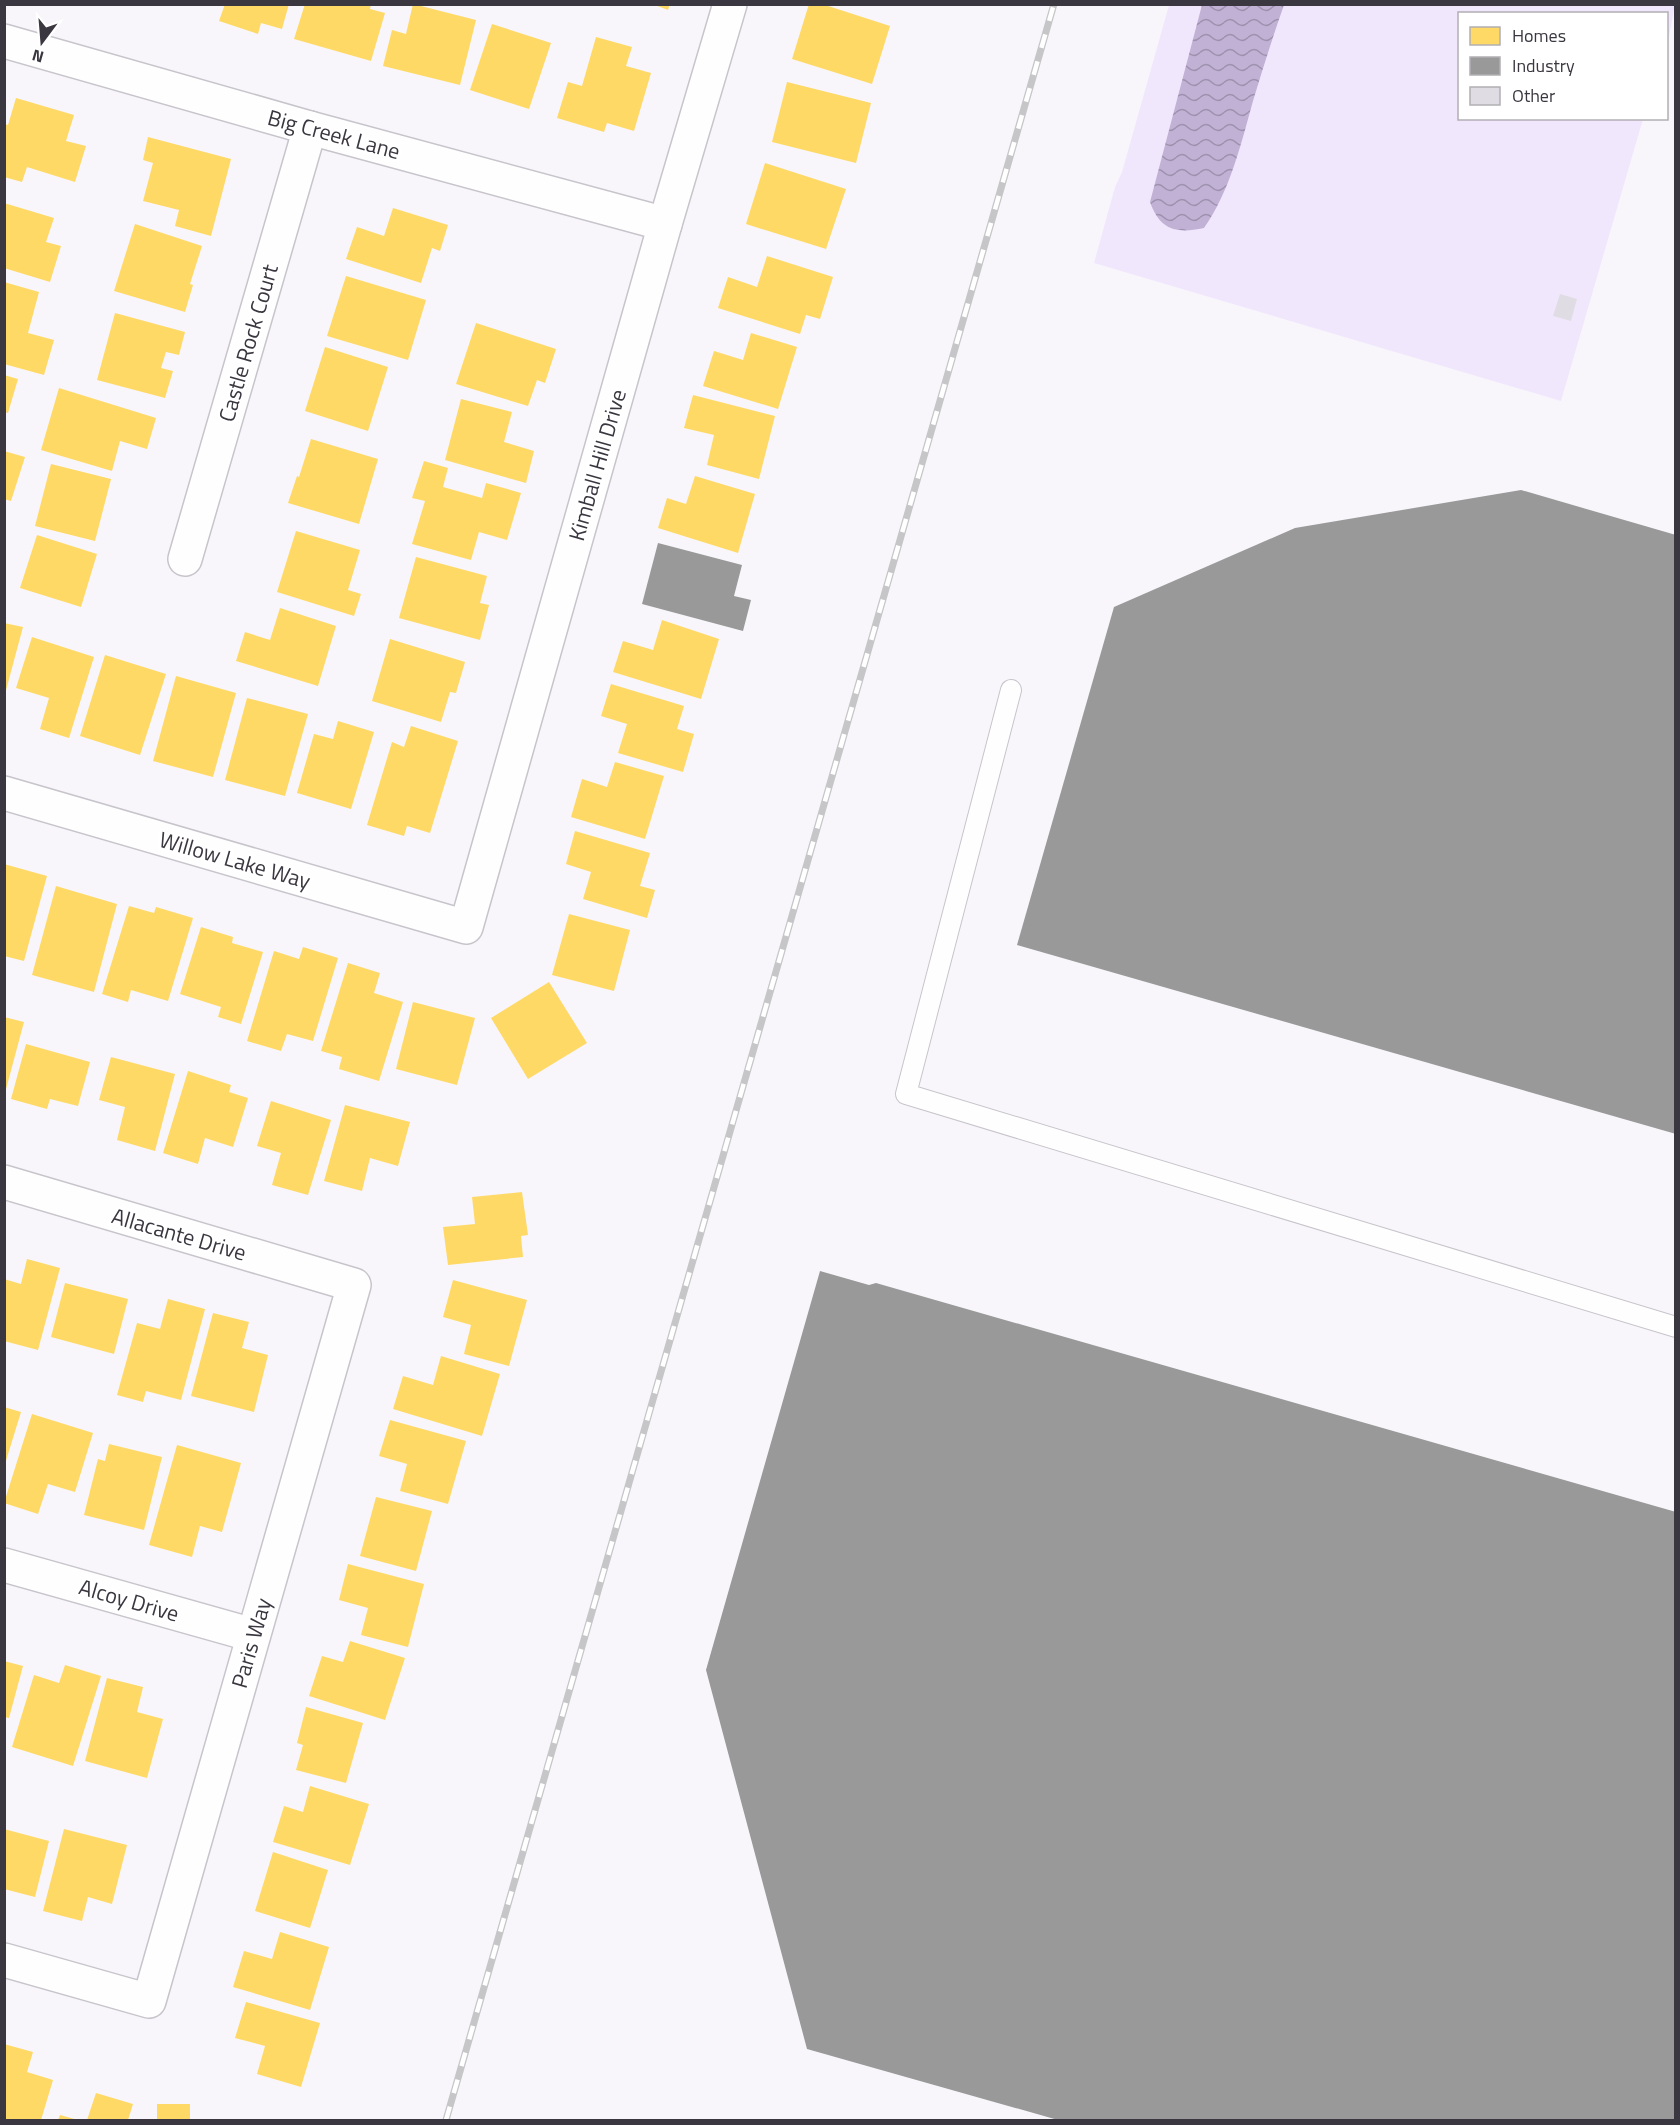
<svg xmlns="http://www.w3.org/2000/svg" width="1680" height="2125" font-family="'Titillium Web',sans-serif">
<style>
.green{fill:#f0e7fd}
.water{fill:url(#water-waves)}
.homes{fill:#ffd966}
.industry{fill:#999}
.building{fill:#dfdde3}
.lines{fill:none;stroke-linecap:round;stroke-linejoin:round}
.lane-casing{stroke:#c8c4cb;stroke-width:22}
.street-casing{stroke:#c8c4cb;stroke-width:36}
.lane{stroke:#fefefe;stroke-width:20}
.street{stroke:#fefefe;stroke-width:33}
.rail-casing{stroke:#c6c5c7;stroke-width:7}
.rail{stroke:#fff;stroke-width:4.5;stroke-dasharray:14;stroke-linecap:butt}
.labels{text-anchor:middle;stroke-width:6;stroke-linejoin:round;paint-order:stroke}
.street-label{font-size:22px;fill:#3b3740;stroke:#fff}
</style>
<defs>
<pattern id="water-waves" width="16" height="10" patternUnits="userSpaceOnUse" patternTransform="scale(1.5)"><rect width="16" height="10" fill="#c1b1d5"/><path d="M0 5q4-4 8 0t8 0" fill="none" stroke="#9e91ae"/></pattern>
</defs>
<rect width="100%" height="100%" fill="#f8f6fb"/>
<polygon class="green" points="1169,5 1675,5 1667,47 1666,14 1460,14 1460,118 1643,119 1561,401 1094,263 1115,187 1122,172"/>
<path class="water" d="M1202,5H1284C1273,36 1263,68 1253,101C1241,144 1230,191 1204,228C1176,234 1160,230 1150,202Z"/>
<g class="homes">
<polygon points="225,4 289,4 282,29 261,23 258,34 219,21"/>
<polygon points="305,4 371,4 370,9 385,13 371,61 294,39"/>
<polygon points="413,4 476,20 460,85 383,66 392,30 406,34"/>
<polygon points="652,4 670,4 668,10"/>
<polygon points="809,4 822,4 890,26 872,84 792,59"/>
<polygon points="492,24 551,43 529,109 470,90"/>
<polygon points="596,37 632,47 626,66 651,73 634,131 607,123 604,132 557,118 568,82 582,86"/>
<polygon points="787,82 871,103 856,163 772,142"/>
<polygon points="16,98 74,115 66,141 86,146 75,182 27,167 22,182 4,177 4,124 8,125"/>
<polygon points="148,137 231,159 211,236 175,226 179,210 143,201 153,163 143,160"/>
<polygon points="765,163 846,189 826,249 746,224"/>
<polygon points="4,203 54,218 46,242 61,246 50,282 4,268"/>
<polygon points="393,208 448,225 440,251 432,248 421,283 346,259 357,227 384,236"/>
<polygon points="135,224 202,246 190,284 193,285 185,312 114,291"/>
<polygon points="767,256 833,277 820,319 806,315 800,334 718,308 728,277 757,287"/>
<polygon points="346,276 426,300 408,360 327,336"/>
<polygon points="4,282 39,292 28,333 54,340 44,375 4,364"/>
<polygon points="115,313 185,332 179,355 166,352 161,368 173,371 165,398 97,380"/>
<polygon points="476,323 556,349 545,383 537,380 528,406 456,384"/>
<polygon points="751,333 797,347 778,409 703,386 714,351 743,360"/>
<polygon points="325,347 388,367 368,431 305,411"/>
<polygon points="4,375 18,379 8,413 4,412"/>
<polygon points="59,388 156,418 147,449 120,441 112,471 41,450"/>
<polygon points="693,395 775,416 759,479 707,465 714,435 684,428"/>
<polygon points="461,399 512,412 504,442 534,451 526,483 445,460"/>
<polygon points="311,439 378,459 359,524 288,503 297,476 299,477"/>
<polygon points="4,451 25,457 11,501 4,499"/>
<polygon points="424,461 448,468 443,487 482,498 486,483 521,493 507,540 479,532 471,560 412,544 425,501 412,498"/>
<polygon points="51,464 111,479 95,541 35,526"/>
<polygon points="695,476 755,494 738,553 658,528 667,498 686,504"/>
<polygon points="296,531 360,550 348,590 361,594 354,616 277,592"/>
<polygon points="37,535 97,554 81,607 20,588"/>
<polygon points="416,557 487,576 480,603 489,605 480,640 399,618"/>
<polygon points="280,608 336,626 318,686 236,661 245,632 270,640"/>
<polygon points="662,620 719,639 701,699 613,672 623,641 653,650"/>
<polygon points="4,623 23,627 5,694 4,694"/>
<polygon points="32,637 94,657 69,738 40,729 49,698 16,688"/>
<polygon points="390,639 465,662 456,693 450,692 441,722 372,701"/>
<polygon points="105,655 166,674 140,755 80,736"/>
<polygon points="176,676 236,693 213,777 153,761"/>
<polygon points="611,684 684,706 677,729 694,734 683,772 618,753 627,724 601,716"/>
<polygon points="247,698 308,714 285,796 225,780"/>
<polygon points="338,721 374,732 351,809 297,793 314,734 333,739"/>
<polygon points="411,726 458,741 430,833 407,826 404,836 367,825 392,742 404,747"/>
<polygon points="615,762 664,776 645,839 571,817 582,779 607,787"/>
<polygon points="575,831 650,853 640,886 655,890 647,918 583,899 591,872 566,864"/>
<polygon points="4,864 47,876 24,961 4,956"/>
<polygon points="56,886 117,904 94,992 32,975"/>
<polygon points="129,906 154,913 156,907 193,918 168,1001 131,990 128,1002 102,994"/>
<polygon points="569,914 630,930 614,991 552,975"/>
<polygon points="201,927 233,937 232,943 263,952 241,1024 218,1017 221,1007 180,994"/>
<polygon points="303,947 338,958 313,1041 287,1034 281,1051 247,1041 274,951 299,959"/>
<polygon points="348,963 380,973 374,993 403,1002 379,1081 339,1069 342,1057 321,1051"/>
<polygon points="549,982 587,1043 528,1079 491,1018"/>
<polygon points="413,1002 475,1018 457,1085 396,1069"/>
<polygon points="4,1017 24,1022 5,1093 4,1093"/>
<polygon points="26,1044 90,1062 78,1106 50,1099 47,1109 11,1099"/>
<polygon points="111,1057 175,1074 155,1151 117,1140 125,1107 99,1100"/>
<polygon points="188,1071 231,1085 229,1092 248,1098 233,1147 205,1138 198,1164 163,1153"/>
<polygon points="271,1101 331,1120 308,1195 272,1185 281,1153 257,1146"/>
<polygon points="345,1105 410,1122 398,1166 370,1158 362,1191 324,1181"/>
<polygon points="522,1192 528,1235 521,1236 523,1257 448,1265 443,1227 475,1224 472,1197"/>
<polygon points="27,1259 60,1268 38,1350 4,1341 4,1279 21,1284"/>
<polygon points="453,1280 527,1300 509,1366 464,1354 471,1325 443,1317"/>
<polygon points="65,1283 128,1299 114,1354 51,1337"/>
<polygon points="168,1299 205,1309 181,1400 146,1391 143,1402 117,1395 137,1323 160,1329"/>
<polygon points="213,1313 249,1322 242,1348 268,1355 254,1412 191,1396"/>
<polygon points="441,1356 500,1374 482,1436 393,1409 403,1376 433,1385"/>
<polygon points="4,1407 21,1412 5,1464 4,1464"/>
<polygon points="32,1414 93,1433 75,1492 48,1484 38,1514 4,1503"/>
<polygon points="390,1420 466,1441 448,1504 400,1491 407,1464 379,1456"/>
<polygon points="109,1444 162,1457 144,1530 84,1515 98,1459 105,1461"/>
<polygon points="177,1445 241,1463 222,1532 200,1526 192,1557 149,1545"/>
<polygon points="376,1497 432,1511 416,1571 360,1556"/>
<polygon points="348,1564 424,1584 408,1647 361,1635 368,1608 339,1600"/>
<polygon points="350,1641 405,1658 385,1720 309,1696 322,1656 343,1662"/>
<polygon points="4,1661 23,1666 9,1718 4,1717"/>
<polygon points="65,1665 101,1676 73,1766 12,1747 34,1675 59,1683"/>
<polygon points="107,1678 143,1687 137,1712 163,1719 147,1778 85,1761"/>
<polygon points="306,1707 363,1723 346,1783 296,1770 303,1745 297,1743"/>
<polygon points="310,1786 369,1804 350,1865 273,1842 284,1806 303,1812"/>
<polygon points="4,1829 49,1841 35,1897 4,1889"/>
<polygon points="64,1829 127,1845 112,1904 88,1897 82,1921 43,1911"/>
<polygon points="273,1852 328,1870 310,1928 255,1911"/>
<polygon points="280,1932 329,1947 310,2010 233,1987 244,1951 272,1959"/>
<polygon points="246,2002 320,2023 301,2087 257,2074 265,2046 235,2038"/>
<polygon points="4,2044 33,2052 27,2072 53,2080 41,2120 4,2120"/>
<polygon points="96,2093 133,2104 128,2120 87,2120"/>
<rect x="157" y="2104" width="33" height="16"/>
<polygon points="60,2115 78,2120 58,2120"/>
</g>
<g class="industry">
<polygon points="1521,490 1676,535 1676,1134 1017,945 1114,607 1295,528"/>
<polygon points="658,543 742,565 734,596 751,600 743,631 642,604"/>
<polygon points="820,1271 869,1285 876,1283 1676,1512 1676,2120 1058,2120 807,2049 706,1670"/>
</g>
<polygon class="building" points="1560,294 1577,299 1571,321 1553,316"/>
<g class="lines">
<defs>
<polyline id="lane" points="1011,690 906,1094 1676,1327"/>
<g id="street">
<polyline points="4,41 310,128 665,224"/>
<polyline points="185,559 310,128"/>
<polyline points="4,793 466,927 665,224 730,4"/>
<polyline points="4,1182 354,1285 149,2001 4,1960"/>
<polyline points="4,1565 253,1635"/>
</g>
</defs>
<use href="#lane" class="lane-casing"/>
<use href="#street" class="street-casing"/>
<use href="#lane" class="lane"/>
<use href="#street" class="street"/>
<defs>
<polyline id="rail" points="446,2120 1054,4"/>
</defs>
<use href="#rail" class="rail-casing"/>
<use href="#rail" class="rail"/>
</g>
<g class="labels">
<g class="street-label">
<text transform="translate(334 134) rotate(15)" y="8">Big Creek Lane</text>
<text transform="translate(248 343) rotate(-74)" y="8">Castle Rock Court</text>
<text transform="translate(597 465) rotate(-74)" y="8">Kimball Hill Drive</text>
<text transform="translate(235 860) rotate(16)" y="8">Willow Lake Way</text>
<text transform="translate(179 1234) rotate(16)" y="8">Allacante Drive</text>
<text transform="translate(129 1600) rotate(16)" y="8">Alcoy Drive</text>
<text transform="translate(251 1643) rotate(-74)" y="8">Paris Way</text>
</g>
</g>
<rect width="1680" height="2125" fill="none" stroke="#3b3740" stroke-width="12"/>
<rect x="1458" y="12" width="210" height="108" fill="#ffffff" stroke="#b1afb3" stroke-width="1.5"/>
<rect x="1470" y="27" width="30" height="18" fill="#ffd966" stroke="#b1afb3" stroke-width="1.5"/>
<text x="1512" y="42" font-size="18" fill="#3b3740">Homes</text>
<rect x="1470" y="57" width="30" height="18" fill="#999999" stroke="#b1afb3" stroke-width="1.5"/>
<text x="1512" y="72" font-size="18" fill="#3b3740">Industry</text>
<rect x="1470" y="87" width="30" height="18" fill="#dfdde3" stroke="#b1afb3" stroke-width="1.5"/>
<text x="1512" y="102" font-size="18" fill="#3b3740">Other</text>
<g transform="translate(42 42) rotate(196)" stroke="#ffffff" stroke-width="4.5" paint-order="stroke">
<path d="M0-4.5L10 22L0 15L-10 22Z" fill="#3b3740"/>
<text y="-9" font-size="16" font-weight="bold" text-anchor="middle" fill="#3b3740">N</text>
</g>
</svg>
